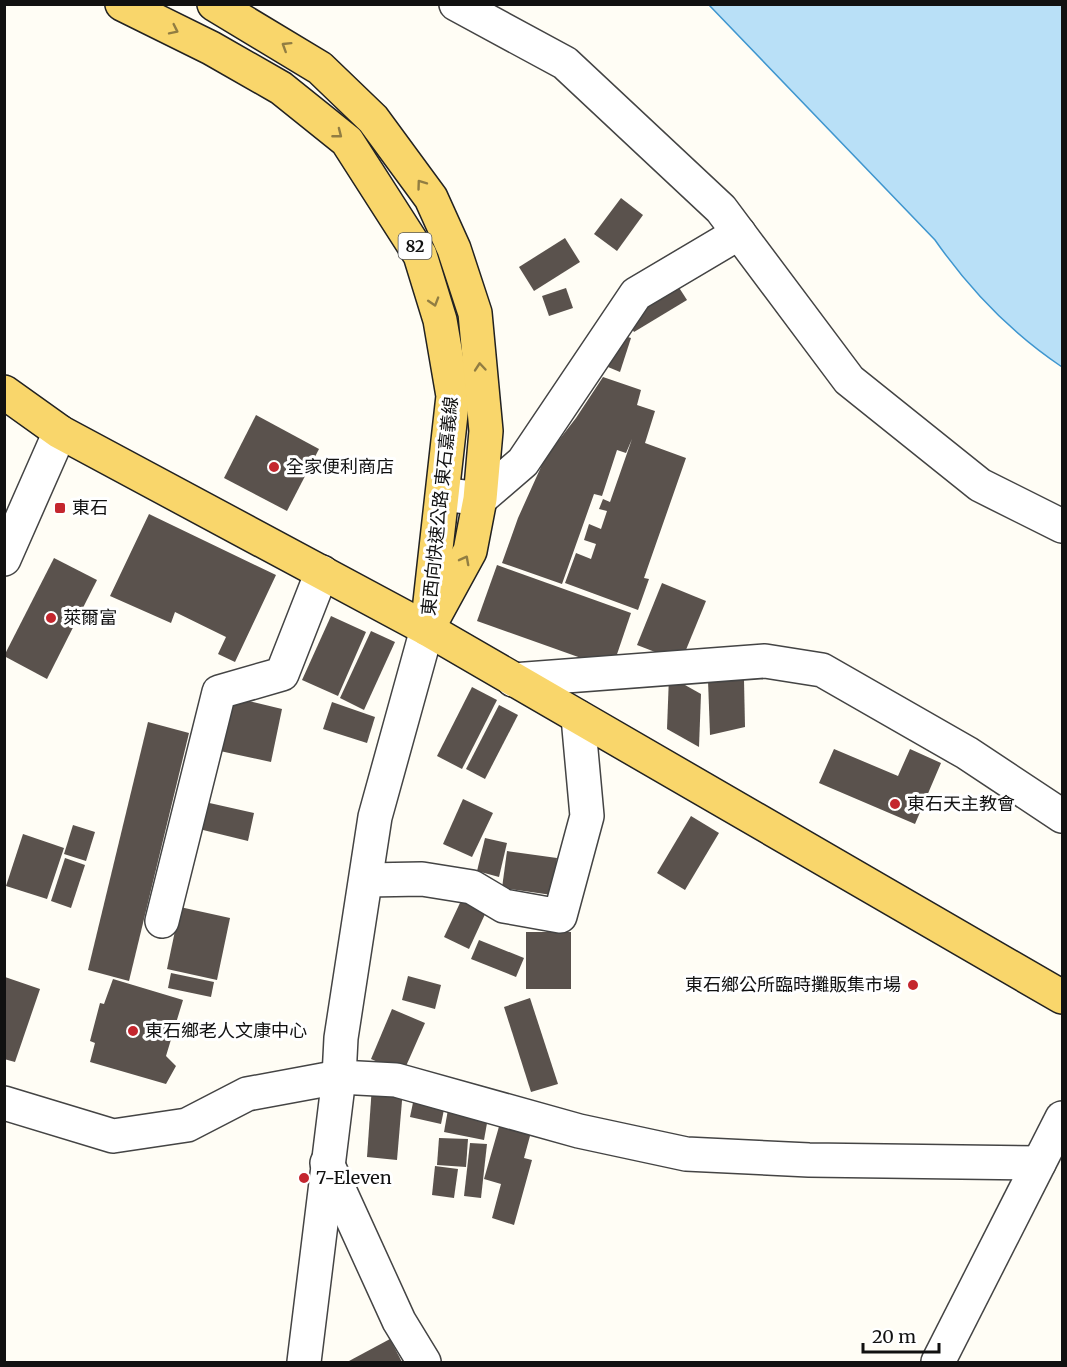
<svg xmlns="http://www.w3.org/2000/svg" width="1067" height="1367" font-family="Merriweather,'Noto Sans TC',serif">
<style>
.water{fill:#b9e0f7;stroke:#3f96cf;stroke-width:1.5}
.building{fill:#5a524d}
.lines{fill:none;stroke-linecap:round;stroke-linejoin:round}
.minor-casing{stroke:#444;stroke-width:36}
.major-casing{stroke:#222;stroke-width:36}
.minor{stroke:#fff;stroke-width:33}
.major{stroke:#f9d66b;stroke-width:33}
.oneway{stroke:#917d42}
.poi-dot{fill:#c4262e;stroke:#fff;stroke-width:2}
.labels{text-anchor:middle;stroke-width:6;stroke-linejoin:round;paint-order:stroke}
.shield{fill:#fff;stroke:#585858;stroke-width:1.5}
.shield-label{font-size:16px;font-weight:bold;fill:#111}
.poi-label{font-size:18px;fill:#111;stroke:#fff;text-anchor:start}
.street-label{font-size:18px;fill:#111;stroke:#fff}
</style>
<rect width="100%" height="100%" fill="#fffdf5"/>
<path class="water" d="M709,5H1062V367C1011,333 970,290 935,240Z"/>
<g class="building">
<polygon points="621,198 643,215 617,251 594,234"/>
<polygon points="565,238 580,262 534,291 519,267"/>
<polygon points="678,286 687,300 634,332 625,318"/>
<polygon points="566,288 573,308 549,316 542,296"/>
<polygon points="618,334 631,338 620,372 608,367"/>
<polygon points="603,377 641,390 637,405 655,411 645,443 686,458 644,578 649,579 638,610 565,583 576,553 591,559 596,544 584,540 589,524 601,529 607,511 599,509 603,499 610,502 632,439 626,453 617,450 602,496 594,494 562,584 502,563 518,518 545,458 576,418"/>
<polygon points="256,415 319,449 287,511 224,478"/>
<polygon points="149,514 276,575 235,662 218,654 226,637 175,612 171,623 110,596"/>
<polygon points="54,558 97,580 47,679 4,656"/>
<polygon points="497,565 631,613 612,669 477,621"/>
<polygon points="662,583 706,601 681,662 637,645"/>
<polygon points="331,616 366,632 338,696 302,680"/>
<polygon points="371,631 395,642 364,710 340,698"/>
<polygon points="669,676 701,694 699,747 667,729"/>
<polygon points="708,680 744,680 745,727 710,735"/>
<polygon points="472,687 497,700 462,769 437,756"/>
<polygon points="232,697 282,709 271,762 220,751"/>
<polygon points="332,702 375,717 367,743 323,729"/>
<polygon points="499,705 518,715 485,779 466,769"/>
<polygon points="148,722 189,733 129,981 88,970"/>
<polygon points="834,749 898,776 910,749 941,763 915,824 819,783"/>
<polygon points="463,799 493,813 472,857 443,844"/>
<polygon points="205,802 254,813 248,841 199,829"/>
<polygon points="691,816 719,833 685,890 657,873"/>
<polygon points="73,825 95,832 86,861 64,854"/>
<polygon points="23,834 64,848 47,899 6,886"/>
<polygon points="485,838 507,843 499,877 477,871"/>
<polygon points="507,851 557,858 552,895 502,888"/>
<polygon points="65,858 85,865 71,908 51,901"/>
<polygon points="467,888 492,899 469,949 444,937"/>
<polygon points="180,907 230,918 217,980 167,969"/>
<rect x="526" y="932" width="45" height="57"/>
<polygon points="479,940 524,958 516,977 471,959"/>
<polygon points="171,973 214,982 211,997 168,988"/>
<polygon points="408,976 441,985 435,1009 402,1000"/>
<polygon points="5,977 40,989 15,1062 4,1059"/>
<polygon points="113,979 183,1000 166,1056 176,1066 166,1084 90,1062 95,1043 90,1041 100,1003 104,1004"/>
<polygon points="530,998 558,1084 531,1092 504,1007"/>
<polygon points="392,1009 425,1023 403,1073 371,1059"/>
<polygon points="372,1086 403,1089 397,1160 367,1157"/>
<polygon points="415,1093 446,1100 441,1124 410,1117"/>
<polygon points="449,1104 489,1112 484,1140 444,1132"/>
<polygon points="502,1116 533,1125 524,1158 532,1160 514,1225 492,1218 501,1184 484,1179"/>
<polygon points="439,1138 468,1139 466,1167 437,1165"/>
<polygon points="470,1143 487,1144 481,1198 464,1196"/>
<polygon points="435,1166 458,1169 454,1198 432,1195"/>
<polygon points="390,1339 402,1362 350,1362 349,1361"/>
</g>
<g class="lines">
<defs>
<g id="minor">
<polyline points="456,4 565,63 721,209 849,380 980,485 1062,526"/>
<polyline points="443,494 480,499 523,462 636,294 739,233"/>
<polyline points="4,559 60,432"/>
<polyline points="513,680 765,661 822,670 967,753 1062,816"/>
<polyline points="367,880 422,879 472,887 504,906 560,916 587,816 578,717"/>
<polyline points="162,921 219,692 282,674 322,572"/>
<polyline points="4,1103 113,1136 187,1125 247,1094 339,1077 396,1080 579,1131 686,1154 809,1160 1039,1163"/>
<polyline points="327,1163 399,1321 424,1362"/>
<polyline points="304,1362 339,1077 341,1038 375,817 427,629"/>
<polyline points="938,1362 1062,1118"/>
</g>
<g id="major">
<polyline points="122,4 211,48 281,88 347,141 420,255 440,320 453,396 427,629"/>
<polyline points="214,4 320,68 373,119 431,198 454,249 475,313 486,431 480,499 470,551 435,615"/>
<polyline points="4,392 60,432 427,629 1062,997"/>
</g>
</defs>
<use href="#minor" class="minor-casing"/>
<use href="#major" class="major-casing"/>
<use href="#minor" class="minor"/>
<use href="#major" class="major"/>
</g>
<defs><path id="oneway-chevron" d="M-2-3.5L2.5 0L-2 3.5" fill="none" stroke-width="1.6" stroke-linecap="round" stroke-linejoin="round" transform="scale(1.5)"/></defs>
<g class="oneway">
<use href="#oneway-chevron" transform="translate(174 30) rotate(26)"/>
<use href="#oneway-chevron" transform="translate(286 46) rotate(-148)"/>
<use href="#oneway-chevron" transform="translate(338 134) rotate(38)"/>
<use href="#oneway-chevron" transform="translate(421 184) rotate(-126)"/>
<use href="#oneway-chevron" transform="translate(434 302) rotate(73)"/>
<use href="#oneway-chevron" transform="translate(480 367) rotate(-95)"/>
<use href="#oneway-chevron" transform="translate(465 560) rotate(-62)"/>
</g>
<g class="poi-dot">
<circle cx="274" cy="467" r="6"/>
<rect x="54" y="502" width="12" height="12" rx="3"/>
<circle cx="51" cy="618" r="6"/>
<circle cx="895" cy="804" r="6"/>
<circle cx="913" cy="985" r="6"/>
<circle cx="133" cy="1031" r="6"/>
<circle cx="304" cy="1178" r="6"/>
</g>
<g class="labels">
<rect class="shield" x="398.5" y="233" width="33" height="26" rx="4.5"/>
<g class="shield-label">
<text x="415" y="252">82</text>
</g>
<g class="poi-label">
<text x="286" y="473">全家便利商店</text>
<text x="72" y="514">東石</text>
<text x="63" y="624">萊爾富</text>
<text x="907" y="810">東石天主教會</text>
<text x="901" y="991" text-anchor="end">東石鄉公所臨時攤販集市場</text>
<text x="145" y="1037">東石鄉老人文康中心</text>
<text x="316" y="1184">7-Eleven</text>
</g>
<g class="street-label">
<text transform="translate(440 506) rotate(-84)" y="6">東西向快速公路 東石嘉義線</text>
</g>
</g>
<rect width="1067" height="1367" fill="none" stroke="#111111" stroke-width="12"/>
<path d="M863 1343v9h76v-9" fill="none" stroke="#111111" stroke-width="3"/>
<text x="872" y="1343" font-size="18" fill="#111111" stroke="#ffffff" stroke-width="4.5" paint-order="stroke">20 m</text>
</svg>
